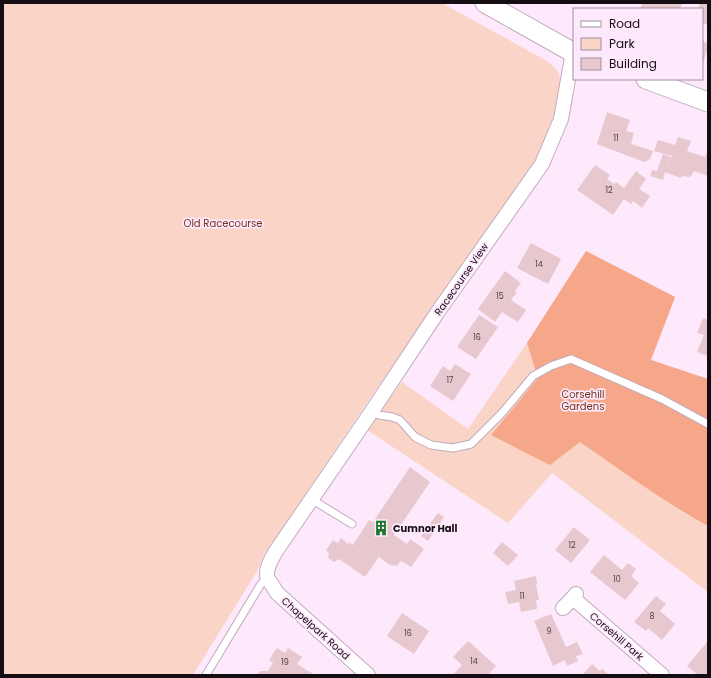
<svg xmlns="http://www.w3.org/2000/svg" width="711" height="678" font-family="Poppins,sans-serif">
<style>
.green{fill:#fad4c6}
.forest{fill:#f6a689}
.building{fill:#e7c8ce}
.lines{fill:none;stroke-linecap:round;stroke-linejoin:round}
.lane-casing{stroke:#c1abbd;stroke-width:9}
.street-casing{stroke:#c1abbd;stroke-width:16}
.secondary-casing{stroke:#c1abbd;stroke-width:21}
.lane{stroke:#fff;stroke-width:7}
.street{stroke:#fff;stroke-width:14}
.secondary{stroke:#fff;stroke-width:19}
.labels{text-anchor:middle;stroke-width:3.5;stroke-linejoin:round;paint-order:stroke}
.number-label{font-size:8px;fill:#493c42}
.park-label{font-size:10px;fill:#72331b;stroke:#fee8fb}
.street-label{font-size:10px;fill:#140d13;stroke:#fee8fb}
.poi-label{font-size:10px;font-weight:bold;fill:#140d13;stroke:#fee8fb;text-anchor:start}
</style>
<rect width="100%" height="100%" fill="#fee8fb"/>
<g class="green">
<polygon points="3,3 442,3 547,61 555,68 559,74 561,84 556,118 547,138 536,159 364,407 270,546 264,554 257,571 193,675 3,675"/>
<polygon points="586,251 675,297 651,360 708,379 708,592 552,473 508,523 367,430 402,382 468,429 527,343"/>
</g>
<path class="forest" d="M586,251L675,297L651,360L708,379V526C663,501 622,471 580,442L550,465L491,435L538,378L527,343Z"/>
<g class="building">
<polygon points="642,3 682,3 680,9 640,9"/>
<polygon points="700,3 708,3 708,25 702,23 702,9 698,9"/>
<polygon points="702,41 708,43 708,48 702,65"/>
<polygon points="607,112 630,120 626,131 634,133 631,144 653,151 650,159 644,162 597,144"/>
<polygon points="678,137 691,141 687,151 705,157 708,150 708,176 694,171 691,176 689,177 682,176 681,178 665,172 663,180 650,176 652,170 657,171 663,154 671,157 666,171 672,156 654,151 658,140 675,145"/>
<polygon points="595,165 610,175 607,179 614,184 616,182 624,188 636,171 646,179 639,189 650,196 642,208 633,201 631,204 624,199 613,215 577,190"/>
<polygon points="531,243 561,259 548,284 517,268"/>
<polygon points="505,271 521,283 515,291 517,292 511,300 526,310 518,322 502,312 495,322 478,309"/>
<polygon points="479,315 498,327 476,359 457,347"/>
<polygon points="703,318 708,320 708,356 697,352 704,335 697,333"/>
<polygon points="455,364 471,374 453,401 430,386 443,366 450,371"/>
<polygon points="410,467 430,482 394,535 407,544 410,539 424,549 411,567 401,561 397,566 390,565 379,557 365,577 339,559 334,562 328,558 329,553 326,550 333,540 338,543 341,538 348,544 349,542 353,545 369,520 373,522"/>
<polygon points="438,513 444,517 428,541 421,536"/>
<polygon points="574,527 590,540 571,563 555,550"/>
<polygon points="502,542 518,555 508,566 493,553"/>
<polygon points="604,555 622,570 628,563 636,569 631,576 639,583 625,600 590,572"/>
<polygon points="536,576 537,584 536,584 539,600 536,600 537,609 521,612 519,602 508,604 505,592 516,590 514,581"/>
<polygon points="656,596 666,604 660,611 675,624 662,640 648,628 646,631 634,622"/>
<polygon points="402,613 429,631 414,654 387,636"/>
<polygon points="551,614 566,647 577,642 583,654 576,656 578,661 567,666 565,660 553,666 534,621"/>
<polygon points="468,641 496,666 488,675 453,675 462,665 453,657"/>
<polygon points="707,642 708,643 708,675 698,675 687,666"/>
<polygon points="277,648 285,653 288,648 302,657 297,664 315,675 257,675 260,671 268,671 273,663 269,660"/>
<polygon points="592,664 600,671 602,669 609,675 584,675 583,674"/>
</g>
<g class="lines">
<defs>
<g id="lane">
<polyline points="372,411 379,415 392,417 400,420 415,437 431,445 453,448 471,444 502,413 533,376 551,366 571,359 662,399 708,424"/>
<polyline points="311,499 352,524"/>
<polyline points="206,675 261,584 267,577"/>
</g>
<g id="street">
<polyline points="576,594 573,598 662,675"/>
<polyline points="563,608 573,598"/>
<path d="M368,675L277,593C274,588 271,583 268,579C264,570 272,558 276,551L372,411L437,313L542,164L561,119L573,52"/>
</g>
<g id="secondary">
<polyline points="485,3 574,53"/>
<polyline points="646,79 708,102"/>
</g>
</defs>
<use href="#lane" class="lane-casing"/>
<use href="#street" class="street-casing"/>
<use href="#secondary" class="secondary-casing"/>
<use href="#lane" class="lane"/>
<use href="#street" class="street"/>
<use href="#secondary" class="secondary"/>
</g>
<defs>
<symbol id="building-bare" viewBox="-9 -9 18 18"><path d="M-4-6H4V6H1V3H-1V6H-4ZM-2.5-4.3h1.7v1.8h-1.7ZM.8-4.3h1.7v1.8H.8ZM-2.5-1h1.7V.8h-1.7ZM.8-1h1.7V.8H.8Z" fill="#1a7929" stroke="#fee8fb" stroke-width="2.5" paint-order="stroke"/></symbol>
</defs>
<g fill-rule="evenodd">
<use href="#building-bare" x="370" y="517" width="22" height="22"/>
</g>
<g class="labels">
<g class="number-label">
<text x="616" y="141">11</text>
<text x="609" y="193">12</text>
<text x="539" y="267">14</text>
<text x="500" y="299">15</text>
<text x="477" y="340">16</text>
<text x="450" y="383">17</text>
<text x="572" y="548">12</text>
<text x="617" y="582">10</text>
<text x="522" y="599">11</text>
<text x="652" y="619">8</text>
<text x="549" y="634">9</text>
<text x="408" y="636">16</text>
<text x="474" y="664">14</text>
<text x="285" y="665">19</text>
</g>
<g class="park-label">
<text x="223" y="227">Old Racecourse</text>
<text x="583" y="398">Corsehill<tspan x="583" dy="12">Gardens</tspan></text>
</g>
<g class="street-label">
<text transform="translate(461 279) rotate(-55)" y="4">Racecourse View</text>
<text transform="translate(316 628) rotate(42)" y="4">Chapelpark Road</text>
<text transform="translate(617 636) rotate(41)" y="4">Corsehill Park</text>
</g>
<g class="poi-label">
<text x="393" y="532">Cumnor Hall</text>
</g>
</g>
<rect width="711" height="678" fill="none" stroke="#140d13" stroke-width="8"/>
<rect x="573" y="8" width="130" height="72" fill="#fee8fb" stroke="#a0909e"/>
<rect x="581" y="21" width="20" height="6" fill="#ffffff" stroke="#a0909e"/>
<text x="609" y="28" font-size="12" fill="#140d13">Road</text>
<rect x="581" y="38" width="20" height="12" fill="#fad4c6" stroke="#a0909e"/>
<text x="609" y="48" font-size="12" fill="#140d13">Park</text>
<rect x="581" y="58" width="20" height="12" fill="#e7c8ce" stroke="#a0909e"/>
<text x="609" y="68" font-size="12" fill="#140d13">Building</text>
</svg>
